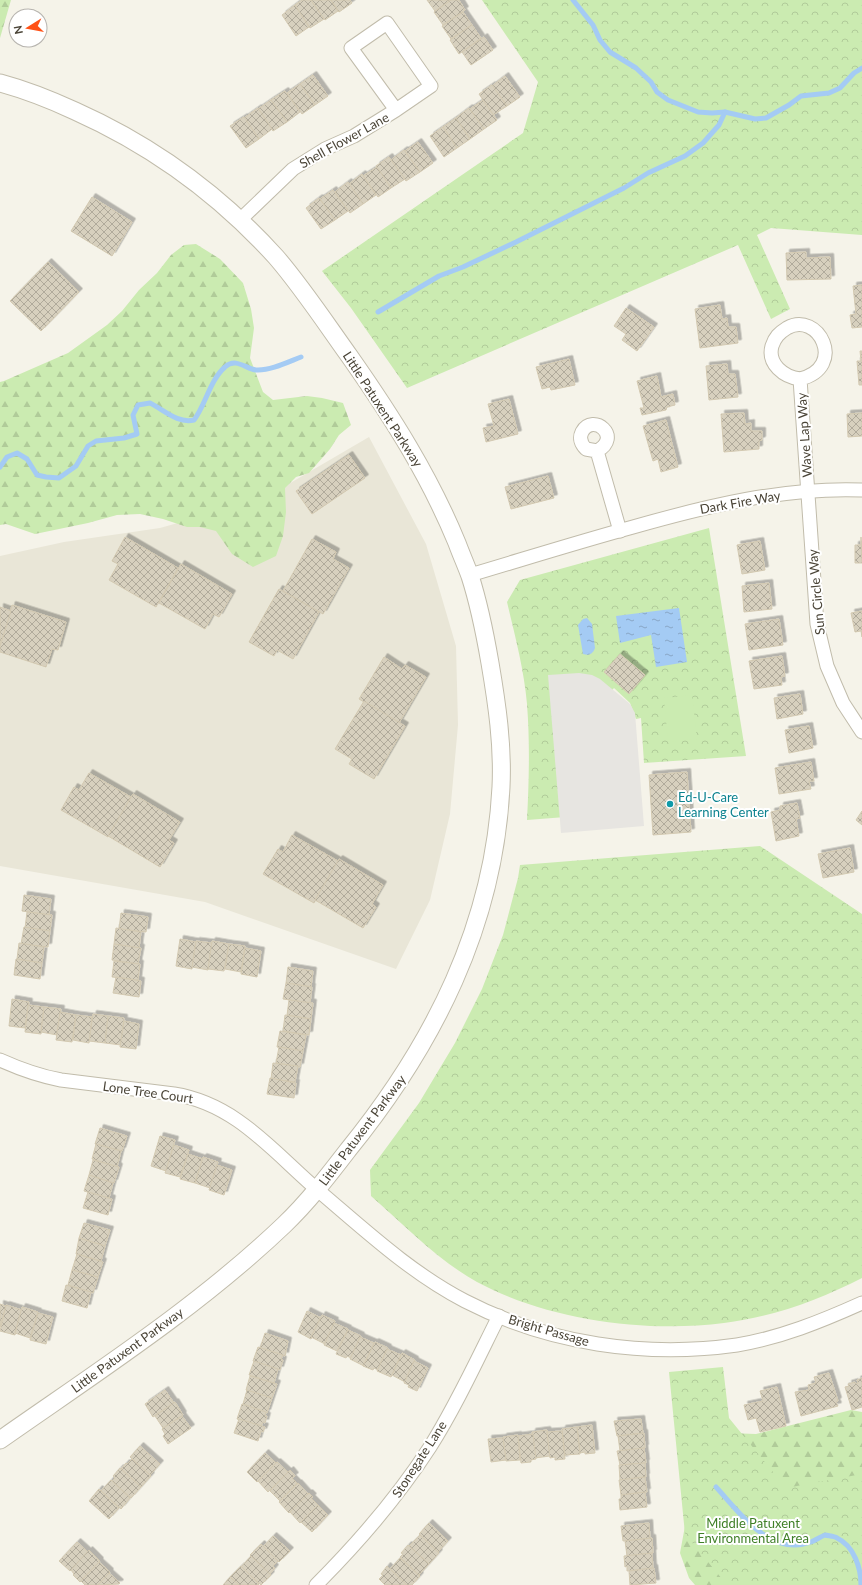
<svg xmlns="http://www.w3.org/2000/svg" width="862" height="1585" font-family="Lato,sans-serif">
<style>
.residential{fill:#e9e6d7}
.forest{fill:url(#forest-firs)}
.park{fill:url(#park-crowns)}
.pitch{fill:#cbebb1}
.parking{fill:#e7e5e1}
.water{fill:url(#water-ripples)}
.lines{fill:none;stroke-linecap:round;stroke-linejoin:round}
.stream{stroke:#a4cbf4;stroke-width:5}
.building{fill:url(#building-cross-hatch);stroke:#d3c9b1;filter:url(#shadow)}
.minor-casing{stroke:#c1bcab;stroke-width:15}
.tertiary-casing{stroke:#c1bcab;stroke-width:19}
.minor{stroke:#fff;stroke-width:13}
.tertiary{stroke:#fff;stroke-width:17}
.culture-dot{fill:#0f9aa8;stroke:#fff;stroke-width:1.5}
.labels{text-anchor:middle;stroke-width:4;stroke-linejoin:round;paint-order:stroke}
.street-label{font-size:13px;fill:#4a4437;stroke:#fff}
.culture-label{font-size:13px;fill:#0d838f;stroke:#fff;text-anchor:start}
.park-label{font-size:13px;fill:#3f7f27;stroke:#fff}
</style>
<defs>
<pattern id="forest-firs" width="22" height="20" patternUnits="userSpaceOnUse"><rect width="22" height="20" fill="#cbebb1"/><path d="M5 1l3.5 6h-7zM16 11l3.5 6h-7z" fill="#b0cb99"/></pattern>
<pattern id="park-crowns" width="20" height="18" patternUnits="userSpaceOnUse"><rect width="20" height="18" fill="#cbebb1"/><path d="M2 6a3 3 0 1 1 6 0M12 15a3 3 0 1 1 6 0" fill="none" stroke="#b0cb99"/></pattern>
<pattern id="water-ripples" width="26" height="14" patternUnits="userSpaceOnUse"><rect width="26" height="14" fill="#a4cbf4"/><path d="M2 4q2-2 4 0t4 0M15 11q2-2 4 0t4 0" fill="none" stroke="#88a6c6"/></pattern>
<pattern id="building-cross-hatch" width="8" height="8" patternUnits="userSpaceOnUse"><rect width="8" height="8" fill="#d7d0be"/><path d="M0 0l8 8M0 8l8-8" fill="none" stroke="#b0aa9b"/></pattern>
<filter id="shadow"><feDropShadow dx="3.5" dy="-3.5" stdDeviation="0" flood-color="#0004"/></filter>
</defs>
<rect width="100%" height="100%" fill="#f5f3e9"/>
<polygon class="residential" points="369,437 426,544 456,646 458,725 450,814 430,900 396,969 205,902 0,866 0,556 64,542 160,528 263,499"/>
<g class="forest">
<polygon points="0,0 11,0 0,38"/>
<polygon points="196,244 220,259 243,283 251,309 254,328 250,358 263,392 273,400 307,396 322,398 343,403 351,425 339,435 330,449 309,473 296,477 285,488 286,512 283,536 276,556 253,567 232,554 216,531 200,527 187,527 163,519 140,514 117,515 88,523 35,534 6,524 0,525 0,382 4,381 68,353 107,325 122,311 139,290 157,273 171,255 184,245"/>
<polygon points="851,1410 862,1412 862,1585 695,1585 689,1578 680,1553 685,1526 729,1433 756,1434"/>
</g>
<g class="park">
<polygon points="482,0 862,0 862,235 771,228 757,235 790,309 771,319 738,245 407,388 351,308 322,271 523,133 538,82"/>
<path d="M709,528L746,756L644,763L641,718L636,719L630,703L614,688L596,708L604,814L527,820C529,781 530,743 527,704C524,669 515,636 507,602L520,580Z"/>
<path d="M760,846L862,914V1278C819,1300 773,1317 724,1323C645,1333 548,1320 477,1282C439,1261 404,1225 371,1196L370,1170L419,1103L455,1043L482,989L503,935L518,878L520,865Z"/>
<polygon points="723,1367 729,1418 786,1488 862,1474 862,1585 727,1585 685,1534 669,1372"/>
</g>
<polygon class="pitch" points="692,695 697,739 668,742 664,698"/>
<polygon class="parking" points="579,673 592,675 600,679 630,704 635,713 644,826 561,833 548,675"/>
<g class="water">
<polygon points="679,608 687,662 656,667 651,635 620,643 616,616"/>
<path d="M587,618L592,624L595,648C593,654 589,656 583,654L578,625L583,619Z"/>
</g>
<g class="lines">
<g class="stream">
<polyline points="573,0 593,25 600,40 610,52 636,68 651,82 657,92 668,100 698,112 712,113 725,112 755,119 766,118 789,105 801,96 829,93 840,88 854,73 862,68"/>
<polyline points="378,312 439,276 463,267 516,242 624,188 648,173 685,156 703,143 719,125 725,112"/>
<path d="M0,467L7,457L17,453L27,459L37,475L46,477L59,478L76,466L88,446L96,441L124,438L137,434L133,415L138,405L150,403C164,410 178,424 194,420C205,406 210,380 225,367C236,357 246,369 256,370C270,371 288,362 301,357"/>
<path d="M716,1487C740,1513 770,1557 811,1542C816,1540 820,1537 825,1535C829,1536 834,1536 837,1538C854,1546 861,1568 861,1585"/>
</g>
</g>
<g class="building">
<polygon points="302,0 311,0 324,19 310,28 295,5"/>
<polygon points="311,0 331,0 338,11 325,20"/>
<polygon points="331,0 350,0 352,3 339,12"/>
<polygon points="427,0 451,0 435,11"/>
<polygon points="451,0 459,0 465,10 443,25 434,12"/>
<polygon points="295,5 309,27 296,36 282,15"/>
<polygon points="463,12 472,25 451,39 442,26"/>
<polygon points="472,25 481,38 459,54 450,40"/>
<polygon points="484,37 493,50 471,65 462,52"/>
<polygon points="313,75 328,96 315,105 300,84"/>
<polygon points="505,76 520,97 507,106 492,86"/>
<polygon points="300,84 315,105 302,114 287,93"/>
<polygon points="492,85 507,106 493,115 479,94"/>
<polygon points="285,91 300,112 287,122 271,100"/>
<polygon points="271,100 287,122 273,131 258,109"/>
<polygon points="483,100 497,120 484,129 470,109"/>
<polygon points="258,108 272,129 259,139 244,118"/>
<polygon points="469,108 484,129 470,139 456,118"/>
<polygon points="244,117 259,139 246,148 230,126"/>
<polygon points="456,118 470,139 457,148 443,127"/>
<polygon points="443,127 457,148 444,157 430,136"/>
<polygon points="418,142 433,163 420,172 405,151"/>
<polygon points="404,150 420,172 406,181 391,160"/>
<polygon points="389,157 405,179 391,188 376,166"/>
<polygon points="377,167 391,188 378,197 363,176"/>
<polygon points="362,174 376,195 363,204 349,184"/>
<polygon points="348,182 363,204 350,213 335,192"/>
<polygon points="333,190 348,211 335,220 320,199"/>
<polygon points="92,197 132,222 112,256 71,231"/>
<polygon points="319,198 335,220 321,229 306,208"/>
<polygon points="806,252 806,258 830,257 831,279 787,280 786,253"/>
<polygon points="48,262 79,292 41,331 10,301"/>
<polygon points="862,285 862,327 852,328 850,315 856,314 853,286"/>
<polygon points="720,305 722,319 727,318 728,327 736,327 738,343 700,348 695,309"/>
<polygon points="626,308 654,327 637,351 622,340 626,334 614,326"/>
<polygon points="860,351 862,351 862,385 859,385 857,361 861,361"/>
<polygon points="569,359 575,385 551,390 550,387 542,389 536,367"/>
<polygon points="727,364 728,374 735,374 738,397 709,400 706,366"/>
<polygon points="657,376 661,397 673,394 675,405 667,407 666,410 642,415 640,408 644,408 637,381"/>
<polygon points="509,399 518,434 486,442 483,428 494,426 488,404"/>
<polygon points="744,413 745,424 751,423 751,431 762,431 762,440 759,441 759,449 724,452 721,414"/>
<polygon points="862,413 862,436 848,437 847,414"/>
<polygon points="666,420 678,467 661,472 658,459 653,461 643,426"/>
<polygon points="349,455 365,478 312,514 296,491"/>
<polygon points="548,476 554,498 511,509 505,487"/>
<polygon points="125,537 178,568 156,607 109,580 118,564 112,561"/>
<polygon points="861,537 862,563 855,563 855,545 861,545"/>
<polygon points="312,539 336,552 333,559 349,568 323,614 283,591"/>
<polygon points="760,541 765,570 742,574 737,545"/>
<polygon points="181,564 232,594 219,617 213,614 205,629 159,603"/>
<polygon points="769,583 772,609 744,612 742,586"/>
<polygon points="279,589 319,612 293,659 277,650 274,656 249,642"/>
<polygon points="12,605 66,622 58,650 52,649 46,667 0,652 0,646"/>
<polygon points="0,607 11,611 0,646"/>
<polygon points="862,611 862,637 861,631 855,632 851,613"/>
<polygon points="779,619 783,645 749,650 745,624"/>
<polygon points="620,654 645,675 629,694 604,672"/>
<polygon points="782,656 785,676 781,677 782,685 754,689 749,661"/>
<polygon points="384,657 402,669 405,665 426,677 399,723 359,699"/>
<polygon points="800,694 803,714 777,719 774,698"/>
<polygon points="364,701 405,726 374,779 349,764 352,759 335,749"/>
<polygon points="809,726 813,748 789,753 785,730"/>
<polygon points="811,762 814,781 809,781 811,789 779,794 775,768"/>
<polygon points="687,772 691,832 653,835 649,775"/>
<polygon points="89,773 131,797 108,837 61,810 74,787 79,790"/>
<polygon points="133,794 180,822 169,840 174,843 160,867 108,836"/>
<polygon points="797,803 800,818 796,819 799,836 776,841 771,812 780,810 780,806"/>
<polygon points="862,811 862,825 856,820"/>
<polygon points="292,835 338,861 314,903 263,874 278,849 283,852"/>
<polygon points="850,848 854,872 823,878 818,854"/>
<polygon points="339,859 383,885 372,904 376,907 363,928 315,900"/>
<polygon points="24,895 51,899 49,915 22,911"/>
<polygon points="27,912 52,915 50,931 25,928"/>
<polygon points="121,913 148,917 146,932 119,929"/>
<polygon points="24,927 50,931 48,947 21,944"/>
<polygon points="116,928 141,932 139,948 114,944"/>
<polygon points="180,939 196,942 192,969 176,966"/>
<polygon points="196,941 212,943 208,970 192,967"/>
<polygon points="212,941 229,944 224,971 208,969"/>
<polygon points="19,943 44,947 42,963 17,959"/>
<polygon points="114,944 141,948 138,964 112,960"/>
<polygon points="229,944 245,946 241,972 225,969"/>
<polygon points="245,948 261,951 257,977 241,974"/>
<polygon points="16,959 42,963 40,979 14,975"/>
<polygon points="114,961 140,964 138,980 112,977"/>
<polygon points="288,967 313,971 311,987 286,983"/>
<polygon points="116,977 141,981 139,997 113,993"/>
<polygon points="286,983 312,987 310,1003 283,999"/>
<polygon points="12,999 29,1002 25,1028 9,1026"/>
<polygon points="289,1000 313,1003 311,1019 287,1015"/>
<polygon points="28,1005 44,1007 41,1034 25,1032"/>
<polygon points="44,1007 61,1009 57,1035 41,1032"/>
<polygon points="60,1012 76,1015 72,1042 56,1040"/>
<polygon points="93,1014 108,1016 105,1043 89,1041"/>
<polygon points="76,1015 92,1017 89,1043 73,1040"/>
<polygon points="285,1015 311,1019 309,1035 283,1031"/>
<polygon points="108,1016 124,1018 121,1045 105,1043"/>
<polygon points="124,1021 139,1024 136,1049 120,1047"/>
<polygon points="280,1031 306,1035 303,1051 277,1047"/>
<polygon points="279,1047 303,1051 300,1067 276,1063"/>
<polygon points="273,1063 298,1066 295,1082 271,1079"/>
<polygon points="270,1078 296,1083 294,1098 267,1094"/>
<polygon points="100,1128 127,1136 122,1151 95,1144"/>
<polygon points="160,1136 175,1140 166,1171 151,1166"/>
<polygon points="96,1144 121,1151 117,1167 92,1159"/>
<polygon points="174,1145 189,1150 180,1177 165,1173"/>
<polygon points="188,1154 203,1159 195,1183 180,1179"/>
<polygon points="203,1157 218,1162 210,1188 195,1183"/>
<polygon points="93,1160 119,1167 114,1183 89,1175"/>
<polygon points="217,1165 232,1170 224,1195 209,1190"/>
<polygon points="89,1175 113,1183 109,1198 84,1191"/>
<polygon points="88,1192 112,1199 108,1215 83,1208"/>
<polygon points="84,1223 110,1230 105,1246 79,1238"/>
<polygon points="79,1238 105,1246 101,1261 76,1254"/>
<polygon points="77,1254 103,1262 98,1277 72,1270"/>
<polygon points="72,1270 98,1277 93,1293 68,1285"/>
<polygon points="66,1285 91,1292 87,1308 62,1301"/>
<polygon points="0,1304 6,1306 0,1327"/>
<polygon points="6,1305 22,1310 15,1335 0,1331"/>
<polygon points="22,1307 38,1312 30,1338 15,1333"/>
<polygon points="307,1311 321,1318 311,1339 298,1332"/>
<polygon points="38,1313 53,1317 46,1344 30,1340"/>
<polygon points="322,1315 335,1321 325,1344 311,1337"/>
<polygon points="334,1323 348,1329 337,1351 324,1345"/>
<polygon points="348,1330 361,1336 351,1358 347,1356 346,1358 336,1354"/>
<polygon points="265,1333 288,1341 285,1356 260,1348"/>
<polygon points="360,1337 374,1343 364,1366 350,1359"/>
<polygon points="375,1342 388,1348 378,1370 374,1368 373,1370 363,1366"/>
<polygon points="258,1347 283,1355 281,1359 283,1360 280,1370 253,1361"/>
<polygon points="387,1349 401,1355 391,1377 377,1371"/>
<polygon points="402,1353 415,1360 405,1382 392,1375"/>
<polygon points="254,1361 278,1369 274,1383 249,1375"/>
<polygon points="414,1361 428,1368 417,1391 408,1387 409,1385 404,1383"/>
<polygon points="829,1373 838,1401 836,1402 838,1406 801,1416 795,1392 809,1390 808,1385 816,1383 814,1377"/>
<polygon points="250,1376 277,1384 272,1398 246,1390"/>
<polygon points="862,1378 862,1407 852,1410 845,1387 849,1386 848,1384 855,1382 856,1384 858,1383 857,1380"/>
<polygon points="777,1387 786,1426 760,1432 756,1418 748,1420 744,1405 763,1401 760,1391"/>
<polygon points="165,1390 174,1403 153,1417 145,1404"/>
<polygon points="247,1390 272,1398 267,1413 243,1404"/>
<polygon points="175,1402 183,1415 163,1428 155,1416"/>
<polygon points="242,1404 266,1412 265,1416 267,1416 265,1423 263,1422 261,1426 237,1419"/>
<polygon points="182,1416 191,1428 168,1444 163,1436 165,1434 162,1429"/>
<polygon points="239,1419 265,1427 263,1432 261,1431 258,1441 234,1433"/>
<polygon points="641,1419 643,1433 617,1436 614,1421"/>
<polygon points="592,1425 595,1453 585,1454 585,1452 580,1453 577,1427"/>
<polygon points="577,1427 580,1454 565,1455 562,1429"/>
<polygon points="547,1430 550,1456 535,1458 532,1432"/>
<polygon points="562,1431 565,1459 555,1460 555,1457 550,1458 547,1432"/>
<polygon points="644,1433 645,1448 620,1451 618,1436"/>
<polygon points="533,1434 536,1459 531,1460 531,1462 521,1463 518,1436"/>
<polygon points="518,1435 520,1460 506,1461 503,1437"/>
<polygon points="503,1438 506,1460 491,1462 488,1439"/>
<polygon points="140,1446 160,1464 150,1475 130,1457"/>
<polygon points="644,1448 646,1463 620,1465 617,1451"/>
<polygon points="265,1453 276,1463 257,1482 247,1472"/>
<polygon points="132,1459 151,1476 141,1487 121,1469 126,1463 127,1464"/>
<polygon points="277,1462 288,1472 268,1492 258,1481"/>
<polygon points="645,1463 646,1477 620,1480 619,1465"/>
<polygon points="120,1468 141,1487 131,1498 112,1481 115,1478 113,1476"/>
<polygon points="290,1470 295,1476 292,1478 297,1483 280,1501 270,1491"/>
<polygon points="645,1477 647,1492 621,1495 619,1480"/>
<polygon points="111,1480 130,1498 121,1509 101,1491"/>
<polygon points="298,1483 308,1494 289,1513 279,1502"/>
<polygon points="99,1489 119,1508 109,1519 89,1501"/>
<polygon points="645,1492 647,1507 620,1510 619,1499 621,1499 621,1495"/>
<polygon points="309,1493 313,1497 311,1498 318,1505 300,1523 290,1512"/>
<polygon points="318,1505 328,1515 312,1532 301,1522"/>
<polygon points="429,1523 448,1541 438,1552 419,1534"/>
<polygon points="649,1523 650,1538 623,1541 621,1526"/>
<polygon points="420,1535 439,1553 429,1564 409,1546"/>
<polygon points="273,1536 290,1551 279,1562 263,1547"/>
<polygon points="652,1538 653,1553 627,1556 625,1541"/>
<polygon points="77,1542 88,1552 70,1571 59,1561"/>
<polygon points="261,1544 278,1561 273,1566 275,1568 270,1574 250,1555"/>
<polygon points="408,1545 429,1564 419,1575 400,1557 403,1554 401,1553"/>
<polygon points="89,1550 100,1561 80,1582 73,1575 74,1574 71,1570"/>
<polygon points="652,1553 653,1568 627,1571 627,1566 625,1567 624,1556"/>
<polygon points="251,1556 271,1575 261,1585 241,1567"/>
<polygon points="400,1558 420,1576 412,1585 407,1585 390,1569"/>
<polygon points="99,1562 110,1572 98,1585 85,1585 81,1581"/>
<polygon points="241,1566 259,1584 258,1585 239,1585 230,1577"/>
<polygon points="387,1566 390,1569 407,1585 385,1585 379,1579 383,1575 381,1574"/>
<polygon points="654,1568 656,1583 630,1585 629,1571"/>
<polygon points="109,1573 120,1583 119,1584 98,1585"/>
<polygon points="230,1577 239,1585 223,1585"/>
</g>
<g class="lines">
<defs>
<g id="minor">
<polyline points="240,220 293,169 325,149 354,136 396,110 351,48 387,23 431,86 396,110"/>
<path d="M800,379C848,367 818,310 787,328C779,333 775,337 772,346C767,364 784,377 800,379L817,624L827,666L843,703L862,732"/>
<path d="M597,451L586,449C581,444 579,438 582,432C593,412 623,437 597,451L620,531"/>
<path d="M470,575C524,559 578,542 633,527C707,506 784,487 862,490"/>
<path d="M0,1060C20,1069 39,1076 61,1080L174,1094C237,1104 274,1153 320,1192C366,1231 411,1273 465,1301C548,1344 645,1358 737,1345C780,1338 822,1321 862,1303"/>
<path d="M316,1585C358,1543 397,1498 430,1447C456,1406 477,1360 499,1316"/>
</g>
<path id="tertiary" d="M0,83C26,90 51,100 75,111C151,145 220,195 276,257C302,287 327,325 350,357C392,417 429,475 457,543C461,554 466,565 470,576C479,604 485,634 490,663C497,704 503,745 501,787C494,925 434,1044 348,1150C328,1176 308,1202 284,1225C198,1307 97,1372 0,1440"/>
</defs>
<use href="#minor" class="minor-casing"/>
<use href="#tertiary" class="tertiary-casing"/>
<use href="#minor" class="minor"/>
<use href="#tertiary" class="tertiary"/>
</g>
<circle class="culture-dot" cx="670" cy="804" r="4"/>
<g class="labels">
<g class="street-label">
<text transform="translate(344 140) rotate(-29)" y="5">Shell Flower Lane</text>
<text transform="translate(383 409) rotate(57)" y="5">Little Patuxent Parkway</text>
<text transform="translate(804 435) rotate(-94)" y="5">Wave Lap Way</text>
<text transform="translate(740 502) rotate(-10)" y="5">Dark Fire Way</text>
<text transform="translate(816 592) rotate(-95)" y="5">Sun Circle Way</text>
<text transform="translate(148 1092) rotate(8)" y="5">Lone Tree Court</text>
<text transform="translate(362 1130) rotate(-53)" y="5">Little Patuxent Parkway</text>
<text transform="translate(549 1330) rotate(16)" y="5">Bright Passage</text>
<text transform="translate(127 1350) rotate(-36)" y="5">Little Patuxent Parkway</text>
<text transform="translate(419 1459) rotate(-57)" y="5">Stonegate Lane</text>
</g>
<g class="culture-label">
<text x="678" y="802">Ed-U-Care<tspan x="678" dy="15">Learning Center</tspan></text>
</g>
<g class="park-label">
<text x="753" y="1528">Middle Patuxent<tspan x="753" dy="15">Environmental Area</tspan></text>
</g>
</g>
<g transform="translate(28 28) rotate(259)"><circle r="19" fill="#ffffff" stroke="#b7b4af"/>
<path d="M0-3L7 15L0 10L-7 15Z" fill="#ff5116"/>
<text y="-6" font-size="11" font-weight="bold" text-anchor="middle" fill="#4a4437">N</text>
</g>
</svg>
